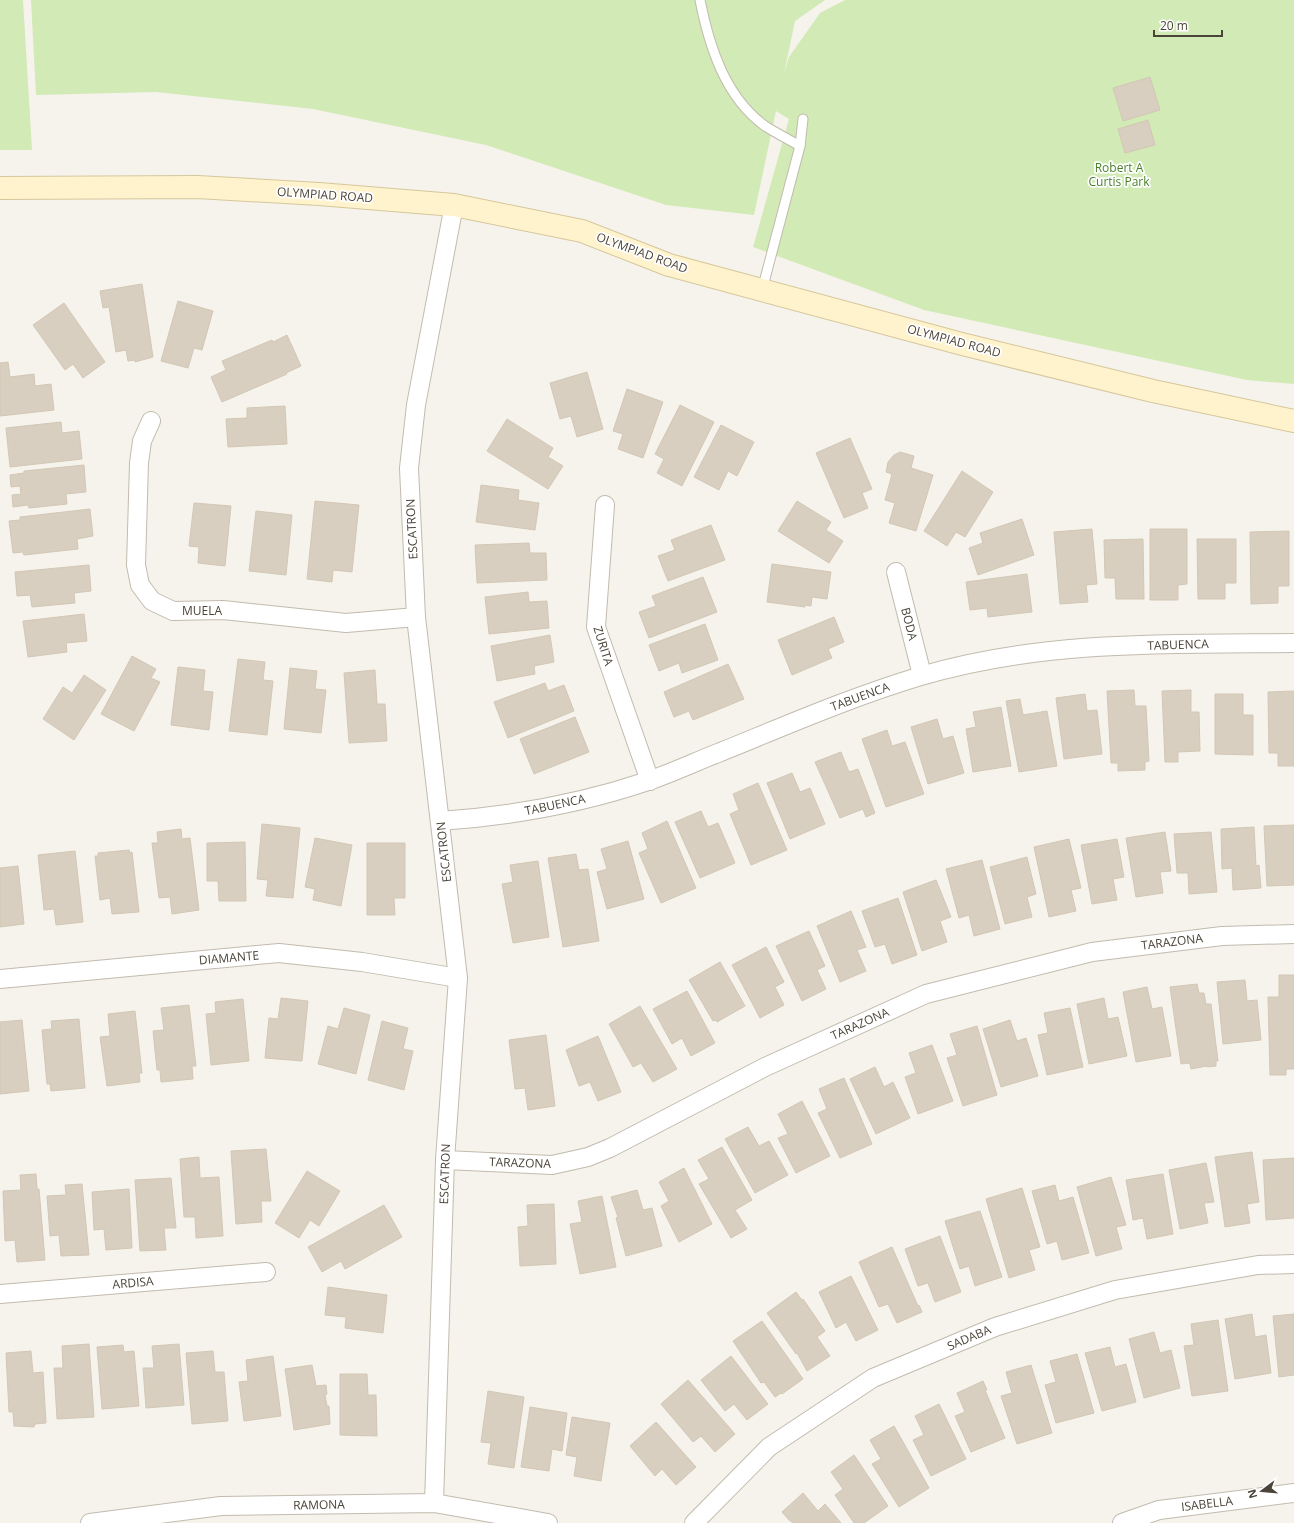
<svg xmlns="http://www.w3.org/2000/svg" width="1294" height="1523" font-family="'Open Sans',sans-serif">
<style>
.green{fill:#d2eab5}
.building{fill:#d8cfc1;stroke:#d3c7b4}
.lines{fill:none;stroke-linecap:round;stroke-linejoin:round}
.lane-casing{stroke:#c2bbae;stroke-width:11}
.street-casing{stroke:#c2bbae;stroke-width:20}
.secondary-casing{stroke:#d6c79b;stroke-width:24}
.lane{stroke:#fff;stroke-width:9}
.street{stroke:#fff;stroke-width:18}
.secondary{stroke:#fff3cd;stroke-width:22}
.labels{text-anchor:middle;stroke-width:3.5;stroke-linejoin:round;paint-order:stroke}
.park-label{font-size:12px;fill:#4a7f2a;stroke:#fff}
.street-label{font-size:12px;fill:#4b4439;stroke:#fff}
</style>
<rect width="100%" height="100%" fill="#f6f3ec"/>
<g class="green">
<polygon points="0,0 23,0 32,150 0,150"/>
<polygon points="31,0 825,0 795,21 784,74 789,57 820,13 845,0 1294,0 1294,384 1247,380 924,310 753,247 789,119 776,111 754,215 666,205 486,145 313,109 156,92 36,95"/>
</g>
<g class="building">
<polygon points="1150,77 1160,110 1123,121 1113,88"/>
<polygon points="1148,120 1155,145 1125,153 1118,129"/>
<polygon points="142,284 153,357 135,362 135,360 128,361 126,350 116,352 109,307 103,308 100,291"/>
<polygon points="178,301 213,311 202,350 194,348 188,368 161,361"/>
<polygon points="64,303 105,362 83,378 73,364 65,370 33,325"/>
<polygon points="287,335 301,366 286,373 287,374 222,402 211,377 226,370 222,361 272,340 273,342"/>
<polygon points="8,362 10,377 34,374 35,386 51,384 54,410 0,416 0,363"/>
<polygon points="587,372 603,429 577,437 571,416 560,419 550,383"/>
<polygon points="627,389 663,402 643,458 618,449 623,434 613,431"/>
<polygon points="680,405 714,422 682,486 657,473 664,459 655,454"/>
<polygon points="285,406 287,444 228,447 226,419 247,418 247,408"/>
<polygon points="507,419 553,448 548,457 563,466 548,489 487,451"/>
<polygon points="61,422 62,433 79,431 82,459 10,467 6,428"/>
<polygon points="721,425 754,442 737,476 728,471 719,490 694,477"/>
<polygon points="850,438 872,489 862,493 868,508 844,518 816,453"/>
<polygon points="900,452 914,456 911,468 933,475 916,531 889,523 895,503 885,500 892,474 886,472 888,462 894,455"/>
<polygon points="84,465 86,492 66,494 67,504 29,508 28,505 13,507 12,495 21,494 20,486 11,487 10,475 24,473 24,471"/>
<polygon points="962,471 993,492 965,537 956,532 947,546 924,531"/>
<polygon points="481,485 519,490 518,500 539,503 535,530 476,522"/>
<polygon points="315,501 359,505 352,572 333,570 332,582 307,579"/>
<polygon points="797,501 831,522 826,530 843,541 829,563 778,531"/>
<polygon points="194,503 231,506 225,566 198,563 199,547 189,546"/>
<polygon points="90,509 93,536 77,539 78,549 24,555 23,552 13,553 9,521 20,520 20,517"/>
<polygon points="256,511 292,515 286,575 249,571"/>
<polygon points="1022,519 1034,555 978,575 969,548 983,543 980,533"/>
<polygon points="711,525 725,560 668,581 658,556 675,550 671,540"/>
<polygon points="1092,529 1097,584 1086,585 1088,602 1060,604 1054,532"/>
<polygon points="1150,529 1187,529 1187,584 1178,585 1178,600 1150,600"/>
<polygon points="1289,531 1289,586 1278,586 1278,603 1251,604 1250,532"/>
<polygon points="1143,539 1144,599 1116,599 1115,578 1105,578 1104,540"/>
<polygon points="1197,539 1236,539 1236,583 1225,583 1225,599 1198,599"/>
<polygon points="529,543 530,553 546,553 547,580 477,583 475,545"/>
<polygon points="772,564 831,572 827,599 812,597 811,606 805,605 805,607 767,602"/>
<polygon points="89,565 91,591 74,593 75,603 32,607 30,595 17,596 15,572"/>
<polygon points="1027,574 1032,612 988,617 987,608 970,610 966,582"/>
<polygon points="703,577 717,612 649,638 639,612 656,606 652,596"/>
<polygon points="528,592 529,602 547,601 549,628 489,634 485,597"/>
<polygon points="84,614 87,641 66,643 67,652 28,657 23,621"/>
<polygon points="834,617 844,642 828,649 832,658 792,675 778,640"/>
<polygon points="705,624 718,660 682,673 679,663 659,671 649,645"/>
<polygon points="550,635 554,662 534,666 535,674 497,681 491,646"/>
<polygon points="132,656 156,669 151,678 160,682 134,731 101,714"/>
<polygon points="238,659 265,662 263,680 273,681 267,735 229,731"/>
<polygon points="728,664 744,699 693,720 689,711 674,717 664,692"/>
<polygon points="178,667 205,670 203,691 213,692 209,730 171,725"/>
<polygon points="290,668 317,671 315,689 326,690 321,733 284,729"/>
<polygon points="375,670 377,704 385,704 387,741 349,743 344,673"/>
<polygon points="84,675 106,690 74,740 43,719 63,687 72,693"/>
<polygon points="545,683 548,691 564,685 574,711 508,738 494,702"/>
<polygon points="1134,690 1135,706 1146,706 1149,761 1145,762 1145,770 1118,771 1118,763 1111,763 1107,691"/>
<polygon points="1191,690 1191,712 1199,712 1200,751 1178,752 1178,762 1165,762 1162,691"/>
<polygon points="1294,691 1294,766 1278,766 1278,753 1269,753 1268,692"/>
<polygon points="1085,694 1087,711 1097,710 1102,754 1064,759 1056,698"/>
<polygon points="1215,694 1243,694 1243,715 1253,715 1253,755 1215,754"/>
<polygon points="1020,699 1023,715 1047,711 1057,766 1019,772 1006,701"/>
<polygon points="1001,707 1011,766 973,772 966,729 976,727 973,712"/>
<polygon points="575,717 589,752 534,774 520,739"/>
<polygon points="937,719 943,739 953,736 964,773 928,784 911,727"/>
<polygon points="887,730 892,746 905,742 924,794 886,807 862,739"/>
<polygon points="841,752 849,772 858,769 875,813 866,817 863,809 840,818 815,762"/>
<polygon points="792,773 800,792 810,788 825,824 790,839 767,783"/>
<polygon points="758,783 787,850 751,865 730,814 739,810 733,794"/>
<polygon points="701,811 708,827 718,823 735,863 700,878 675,822"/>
<polygon points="667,821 696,888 661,903 639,853 648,849 642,833"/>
<polygon points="262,824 300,828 293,898 266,896 268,880 257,879"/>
<polygon points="1294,825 1294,885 1267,886 1264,826"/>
<polygon points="1254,827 1256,866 1259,865 1261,888 1233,890 1232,868 1222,869 1221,829"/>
<polygon points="181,829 182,839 190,838 199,910 172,914 170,897 159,898 152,843 158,843 157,832"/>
<polygon points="1165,832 1171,871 1160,872 1163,893 1136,897 1126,838"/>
<polygon points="1211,832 1217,892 1189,894 1188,873 1177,873 1174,834"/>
<polygon points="315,838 352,845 341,906 313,900 315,889 305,887"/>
<polygon points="1069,839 1081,888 1071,890 1076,911 1049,917 1034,847"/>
<polygon points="1117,839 1124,877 1113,879 1117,900 1092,904 1081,845"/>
<polygon points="628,841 644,899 607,909 597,872 607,869 601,849"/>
<polygon points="245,842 246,901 219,901 218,881 207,881 207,843"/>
<polygon points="367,843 405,843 405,898 394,898 395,915 367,915"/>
<polygon points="129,850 130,853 132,852 139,912 112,914 110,898 100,900 95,856 98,856 98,853"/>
<polygon points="75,851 83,922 56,925 54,909 44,910 38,855"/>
<polygon points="576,854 579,870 588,869 599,941 563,947 548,858"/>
<polygon points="1027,857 1036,894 1027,897 1032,917 1005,924 990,867"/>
<polygon points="982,860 1000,929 974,936 969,915 959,918 946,869"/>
<polygon points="538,861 549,937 513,943 502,884 513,882 510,865"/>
<polygon points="18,866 24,924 0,927 0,868"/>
<polygon points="936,880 951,917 940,921 947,942 922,951 903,892"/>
<polygon points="898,898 917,955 892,964 885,944 875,947 862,911"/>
<polygon points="851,911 866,947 857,950 866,971 840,982 817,926"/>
<polygon points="809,931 825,966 817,970 826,989 802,1001 776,946"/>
<polygon points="766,947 784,982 775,987 784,1005 760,1018 732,965"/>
<polygon points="720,962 745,1006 717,1022 716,1020 713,1021 689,980"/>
<polygon points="1279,975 1294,975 1294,1069 1286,1069 1286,1075 1270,1075 1268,997 1279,997"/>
<polygon points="1245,980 1247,1001 1257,1000 1261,1040 1223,1044 1217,982"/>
<polygon points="1197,984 1199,993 1204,993 1206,1004 1211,1004 1218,1061 1216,1061 1216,1066 1207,1067 1207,1066 1191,1069 1190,1064 1188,1063 1181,1064 1170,987"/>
<polygon points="1147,987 1152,1009 1162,1007 1171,1056 1136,1062 1123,992"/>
<polygon points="687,991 715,1043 691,1056 682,1038 672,1044 653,1009"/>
<polygon points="281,998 308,1001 302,1061 265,1058 269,1018 278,1019"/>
<polygon points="1104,998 1108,1019 1118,1017 1127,1056 1089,1064 1077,1004"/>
<polygon points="243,999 249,1061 211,1065 206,1014 216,1013 215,1002"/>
<polygon points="189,1005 196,1066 192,1066 193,1079 161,1082 160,1070 157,1070 153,1031 164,1030 161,1008"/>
<polygon points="640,1006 677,1069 653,1082 641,1063 633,1067 609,1024"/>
<polygon points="344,1008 370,1015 356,1074 318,1064 328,1026 338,1029"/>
<polygon points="1070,1008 1083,1067 1047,1075 1038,1035 1048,1033 1044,1013"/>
<polygon points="135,1011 142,1073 139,1073 140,1082 107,1086 100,1037 110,1036 108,1014"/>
<polygon points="79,1019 85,1088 51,1091 50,1084 47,1084 42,1030 52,1029 51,1021"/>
<polygon points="22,1020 29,1091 0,1094 0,1022"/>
<polygon points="1010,1020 1017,1041 1026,1038 1038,1076 1001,1087 983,1029"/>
<polygon points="382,1021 408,1028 403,1049 413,1051 404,1090 368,1080"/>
<polygon points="977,1026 997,1095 963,1106 947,1058 957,1055 950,1034"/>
<polygon points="546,1035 555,1106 528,1110 525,1088 515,1089 509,1040"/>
<polygon points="598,1036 621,1092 598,1101 590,1082 579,1086 566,1050"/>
<polygon points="932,1045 953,1101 918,1114 905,1077 916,1073 909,1053"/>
<polygon points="875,1067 884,1087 893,1082 910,1118 876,1134 850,1079"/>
<polygon points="844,1078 872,1144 840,1158 818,1113 827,1109 819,1089"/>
<polygon points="802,1101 830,1156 796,1173 778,1138 788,1134 778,1114"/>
<polygon points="748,1127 759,1146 769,1141 788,1175 755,1193 725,1139"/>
<polygon points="722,1147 752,1200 735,1210 747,1229 731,1238 699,1184 709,1179 698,1160"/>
<polygon points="266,1149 271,1201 261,1201 262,1222 236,1224 231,1151"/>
<polygon points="1252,1152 1259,1202 1247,1204 1250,1223 1225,1227 1215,1157"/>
<polygon points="199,1157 200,1178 219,1177 223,1236 196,1238 195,1217 184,1217 180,1159"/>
<polygon points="1294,1158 1294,1218 1266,1220 1263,1160"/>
<polygon points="1206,1163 1214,1202 1204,1203 1208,1223 1180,1229 1169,1170"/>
<polygon points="684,1168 712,1224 679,1242 661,1206 669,1201 659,1182"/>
<polygon points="307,1171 340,1191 319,1226 310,1220 299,1238 275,1223"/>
<polygon points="36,1174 37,1189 39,1189 45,1260 17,1262 15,1240 5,1241 3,1191 21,1190 20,1175"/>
<polygon points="1163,1174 1173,1234 1147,1239 1143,1218 1133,1220 1126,1180"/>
<polygon points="1111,1177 1126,1225 1116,1227 1122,1249 1096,1256 1077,1187"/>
<polygon points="171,1178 176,1228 164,1228 166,1250 140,1251 135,1180"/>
<polygon points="82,1184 89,1255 61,1256 59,1235 50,1236 47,1196 66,1195 65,1185"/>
<polygon points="1055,1185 1059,1201 1073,1197 1089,1253 1062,1260 1057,1241 1047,1244 1032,1191"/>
<polygon points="1022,1188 1040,1247 1029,1250 1035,1270 1009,1278 986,1199"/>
<polygon points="129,1189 132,1248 106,1250 104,1229 94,1230 92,1192"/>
<polygon points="637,1190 643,1210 652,1208 662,1246 626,1256 616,1218 618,1217 611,1197"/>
<polygon points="602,1196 616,1267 580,1274 570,1224 582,1222 578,1201"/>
<polygon points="554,1204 556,1264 520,1266 518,1227 528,1226 527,1205"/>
<polygon points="384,1205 402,1237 345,1269 341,1261 322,1272 308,1247"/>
<polygon points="980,1211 1002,1277 975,1286 969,1266 960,1269 945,1221"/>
<polygon points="940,1236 961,1292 935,1302 928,1283 918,1286 905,1249"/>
<polygon points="892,1247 918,1306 919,1305 922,1312 897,1323 888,1304 879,1307 859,1262"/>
<polygon points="851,1276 878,1330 856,1341 846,1322 836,1328 819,1292"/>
<polygon points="328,1287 387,1295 383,1333 345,1328 346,1317 325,1315"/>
<polygon points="796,1292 802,1300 803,1299 825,1331 817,1337 830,1356 807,1371 797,1353 796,1354 767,1313"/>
<polygon points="1252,1314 1255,1337 1266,1335 1271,1373 1235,1379 1225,1319"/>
<polygon points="1294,1314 1294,1375 1279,1377 1273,1316"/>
<polygon points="1218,1320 1228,1391 1192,1396 1184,1346 1194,1345 1191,1324"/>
<polygon points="762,1321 803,1379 782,1394 781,1393 775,1397 764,1382 761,1383 733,1341"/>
<polygon points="1154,1332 1160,1353 1171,1350 1180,1388 1144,1398 1129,1339"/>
<polygon points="89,1344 94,1417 57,1419 54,1368 63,1368 62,1346"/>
<polygon points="179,1344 184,1405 146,1408 143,1368 154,1368 152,1346"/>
<polygon points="123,1345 124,1352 134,1351 139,1406 102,1409 97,1347"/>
<polygon points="1110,1347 1115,1367 1126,1364 1136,1402 1102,1411 1085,1353"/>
<polygon points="31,1351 33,1373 43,1372 46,1423 35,1424 34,1427 14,1426 13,1412 9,1412 6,1353"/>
<polygon points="213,1351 215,1372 224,1372 228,1421 192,1424 186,1353"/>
<polygon points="1077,1354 1094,1413 1056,1423 1045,1385 1056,1382 1050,1361"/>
<polygon points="273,1356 281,1416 244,1421 239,1382 248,1381 246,1360"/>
<polygon points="731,1356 768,1404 747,1420 734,1404 725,1411 701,1380"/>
<polygon points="312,1365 316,1386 326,1385 327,1394 325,1395 327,1406 329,1406 330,1424 294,1430 285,1369"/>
<polygon points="1031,1365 1052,1433 1017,1444 1001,1396 1012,1393 1006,1372"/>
<polygon points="340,1374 367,1374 368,1395 376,1395 377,1436 340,1435"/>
<polygon points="688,1380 735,1434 715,1452 701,1436 693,1442 661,1404"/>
<polygon points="983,1381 987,1390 985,1390 1005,1438 971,1452 955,1416 965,1412 957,1393"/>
<polygon points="488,1391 524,1397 514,1468 488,1464 491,1443 481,1442"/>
<polygon points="939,1404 966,1459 931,1476 913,1440 924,1435 915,1416"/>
<polygon points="530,1407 567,1413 562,1451 552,1449 549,1471 521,1467"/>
<polygon points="572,1417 610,1423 601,1481 574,1476 577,1457 566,1455"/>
<polygon points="656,1422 696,1467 676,1485 662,1469 655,1476 630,1446"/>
<polygon points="894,1426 929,1488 899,1507 872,1464 881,1459 870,1440"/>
<polygon points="854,1455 888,1506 864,1523 854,1523 835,1495 843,1489 831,1472"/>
<polygon points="803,1493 818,1511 825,1504 841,1523 793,1523 789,1520 782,1512"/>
</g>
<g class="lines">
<defs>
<g id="lane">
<path d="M700,0C709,46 725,97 765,126C776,133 788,139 800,146"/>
<polyline points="762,290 800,146 803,119"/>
</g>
<g id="street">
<polyline points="151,421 142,441 139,463 136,565 140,585 152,601 173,611 223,610 346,623 416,617"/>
<polyline points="605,505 596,627 650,781"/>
<polyline points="896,572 922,675"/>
<path d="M440,821C512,816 580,804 648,781C672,773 695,762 718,753C785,726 851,697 921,676C1041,640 1170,644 1294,643"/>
<polyline points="0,979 279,953 362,962 458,978"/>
<polyline points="445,1160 552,1165 588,1157 610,1148 765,1067 926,994 1092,952 1222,936 1294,934"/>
<polyline points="0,1294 266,1272"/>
<polyline points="434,1503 445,1160 458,978 416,617 409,468 416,405 454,205"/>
<polyline points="90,1523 221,1506 434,1503 548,1523"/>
<polyline points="694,1523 769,1447 873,1378 995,1327 1115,1290 1258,1265 1294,1264"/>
<polyline points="1122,1523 1159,1510 1294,1493"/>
</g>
<polyline id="secondary" points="0,188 197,187 319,194 454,205 582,231 669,265 962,344 1153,391 1294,421"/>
</defs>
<use href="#lane" class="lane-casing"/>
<use href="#street" class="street-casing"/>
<use href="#secondary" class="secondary-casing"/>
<use href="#lane" class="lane"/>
<use href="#street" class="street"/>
<use href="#secondary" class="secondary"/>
</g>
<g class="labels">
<g class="park-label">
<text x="1119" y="172">Robert A<tspan x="1119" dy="14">Curtis Park</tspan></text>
</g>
<g class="street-label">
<text transform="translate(325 195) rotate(4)" y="4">OLYMPIAD ROAD</text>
<text transform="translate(642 253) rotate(20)" y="4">OLYMPIAD ROAD</text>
<text transform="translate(954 341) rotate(15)" y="4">OLYMPIAD ROAD</text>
<text transform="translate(412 529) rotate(-93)" y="4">ESCATRON</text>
<text x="202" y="615">MUELA</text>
<text transform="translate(909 624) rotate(76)" y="4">BODA</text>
<text transform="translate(1178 645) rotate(-2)" y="4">TABUENCA</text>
<text transform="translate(603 646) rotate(73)" y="4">ZURITA</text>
<text transform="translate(860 697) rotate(-20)" y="4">TABUENCA</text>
<text transform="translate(555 805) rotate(-12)" y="4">TABUENCA</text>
<text transform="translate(444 852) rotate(-96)" y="4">ESCATRON</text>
<text transform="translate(1172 942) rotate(-7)" y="4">TARAZONA</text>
<text transform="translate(229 958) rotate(-5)" y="4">DIAMANTE</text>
<text transform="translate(860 1024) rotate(-24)" y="4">TARAZONA</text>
<text transform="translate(520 1163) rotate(2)" y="4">TARAZONA</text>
<text transform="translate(445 1174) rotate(-88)" y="4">ESCATRON</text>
<text transform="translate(133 1283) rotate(-5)" y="4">ARDISA</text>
<text transform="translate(969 1338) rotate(-23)" y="4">SADABA</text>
<text transform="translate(1207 1504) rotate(-7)" y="4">ISABELLA</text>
<text transform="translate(319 1505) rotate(-1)" y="4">RAMONA</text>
</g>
</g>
<g transform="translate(1262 1491) rotate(254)" stroke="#ffffff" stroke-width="3" paint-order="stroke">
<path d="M0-3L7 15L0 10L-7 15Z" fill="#4b4439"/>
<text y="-6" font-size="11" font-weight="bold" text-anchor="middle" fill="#4b4439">N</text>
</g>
<path d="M1154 30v6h68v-6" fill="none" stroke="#4b4439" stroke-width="2"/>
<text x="1160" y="30" font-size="12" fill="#4b4439" stroke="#ffffff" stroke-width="3" paint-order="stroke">20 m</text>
</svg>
